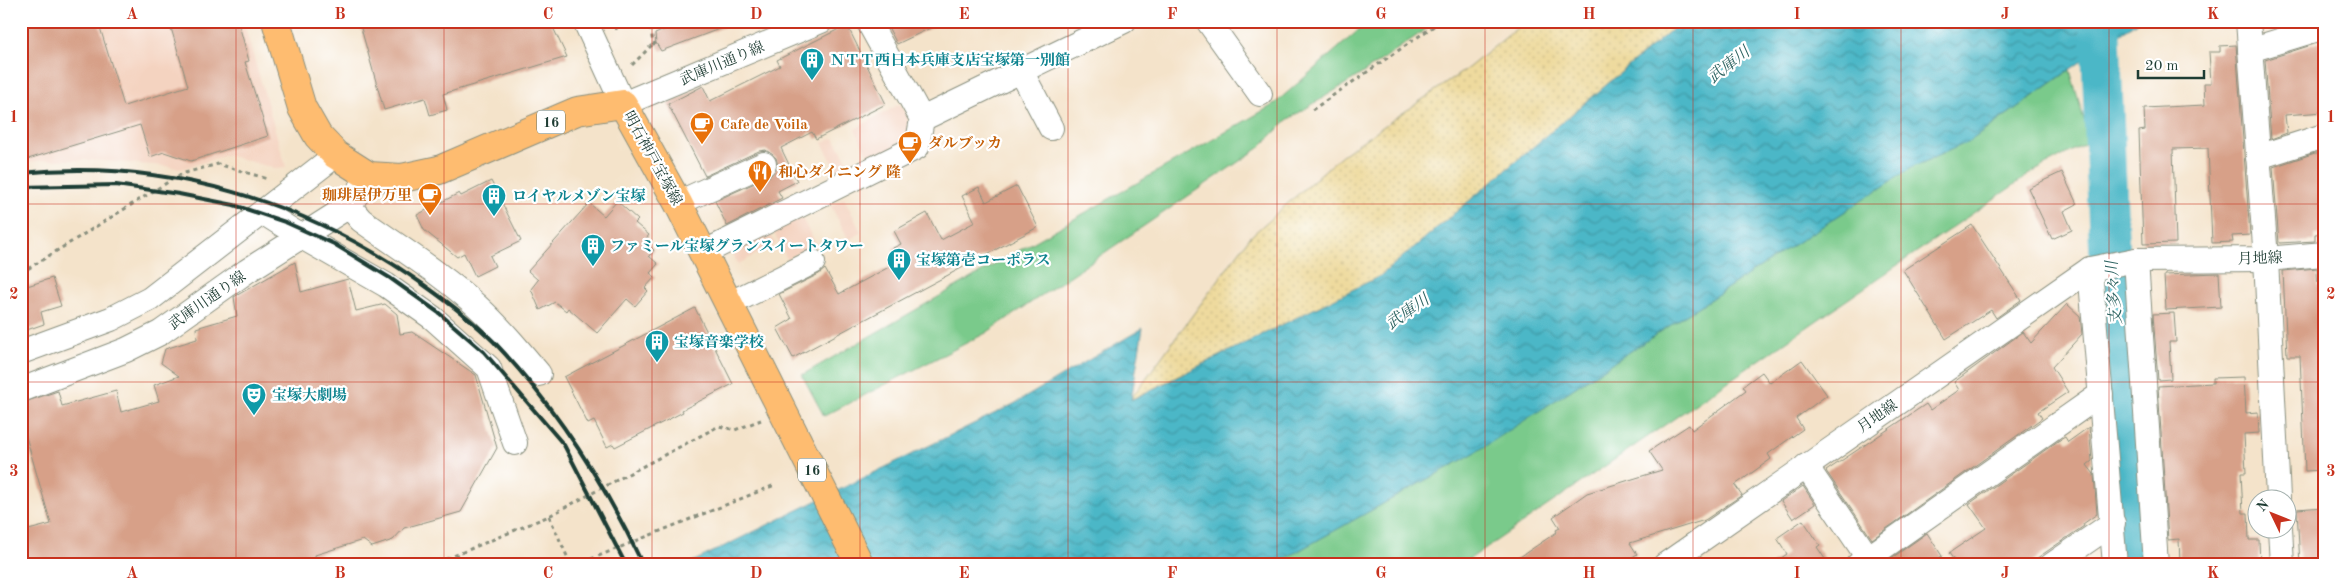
<svg xmlns="http://www.w3.org/2000/svg" width="2345" height="586" font-family="'Old Standard TT','Noto Serif JP',serif">
<style>
.built{fill:#f4d3c0}
.green{fill:#7aca8b;stroke:#4c8460}
.sand{fill:url(#sand-dots);stroke:#868c69}
.water{fill:url(#water-waves);stroke:#357a7e}
.lines{fill:none;stroke-linecap:round;stroke-linejoin:round}
.river{stroke:#4bb7c7;stroke-width:40}
.building{fill:#d7a088}
.minor-casing{stroke:#8a907f;stroke-width:26}
.major-casing{stroke:#8a907f;stroke-width:30}
.path{stroke:#8a907f;stroke-width:3;stroke-dasharray:4 4;stroke-linecap:butt}
.minor{stroke:#fff;stroke-width:24}
.major{stroke:#febc70;stroke-width:28}
.rail{stroke:#1f3d34;stroke-width:4}
.grid{fill:none;stroke:#c8321e;stroke-width:1;stroke-opacity:0.55}
.labels{text-anchor:middle;stroke-width:4.5;stroke-linejoin:round;paint-order:stroke}
.shield{fill:#fff;stroke:#627771;stroke-width:1}
.shield-label{font-size:14px;font-weight:bold;fill:#1f3d34}
.culture-label{font-size:15px;font-weight:bold;fill:#0d838f;stroke:#fff;text-anchor:start}
.street-label{font-size:15px;fill:#1f3d34;stroke:#fff}
.food-label{font-size:15px;font-weight:bold;fill:#c56008;stroke:#fff;text-anchor:start}
.water-label{font-size:16px;font-style:italic;fill:#2c6260;stroke:#fff}
.neatline{fill:none;stroke:#c8321e;stroke-width:2}
.grid-label{font-size:16px;text-anchor:middle;font-weight:bold;fill:#c8321e}
</style>
<defs>
<pattern id="sand-dots" width="8" height="8" patternUnits="userSpaceOnUse" patternTransform="scale(1.25)"><rect width="8" height="8" fill="#eeda9e"/><path d="M2 2h.1M6 6h.1" fill="none" stroke="#ccbc89" stroke-width="1.8" stroke-linecap="round"/></pattern>
<pattern id="water-waves" width="16" height="10" patternUnits="userSpaceOnUse" patternTransform="scale(1.25)"><rect width="16" height="10" fill="#4bb7c7"/><path d="M0 5q4-4 8 0t8 0" fill="none" stroke="#3e96a2"/></pattern>
</defs>
<rect width="100%" height="100%" fill="#fff"/>
<filter id="ink" filterUnits="userSpaceOnUse"><feTurbulence type="fractalNoise" baseFrequency=".02" numOctaves="2"/><feDisplacementMap in="SourceGraphic" scale="10" xChannelSelector="R" yChannelSelector="G"/><feConvolveMatrix kernelMatrix="1 2 1 2 8 2 1 2 1" color-interpolation-filters="sRGB"/></filter>
<filter id="wash" filterUnits="userSpaceOnUse"><feTurbulence type="fractalNoise" baseFrequency=".0096" numOctaves="4" result="noise"/><feDisplacementMap in="SourceGraphic" scale="20" xChannelSelector="R" yChannelSelector="G"/><feGaussianBlur stdDeviation="1.12" result="paint"/><feColorMatrix in="noise" values="0 0 0 0 0 0 0 0 0 0 0 0 0 0 0 0 0 1.4 0 .05"/><feComposite in="paint" operator="in"/></filter>
<g filter="url(#wash)">
<rect width="100%" height="100%" fill="#f4e3ca"/>
<g class="built">
<polygon points="21,21 243,21 286,167 277,169 227,155 181,169 165,166 92,160 46,160 21,163"/>
<polygon points="900,104 910,124 909,140 871,162 855,129"/>
<polygon points="834,138 851,167 838,172 822,143"/>
<polygon points="844,198 861,232 849,240 831,206"/>
<polygon points="800,215 816,244 787,259 773,231"/>
<polygon points="767,229 776,244 738,264 730,248"/>
</g>
<g class="green">
<polygon points="1369,21 1438,21 1360,75 1287,120 1259,148 986,333 824,416 802,375 1273,105"/>
<polygon points="2070,70 2090,141 2033,172 1461,565 1273,565 1476,452 1913,167 1970,141"/>
</g>
<polygon class="sand" points="1526,21 1682,21 1381,276 1130,400 1250,237 1342,155 1468,68"/>
<polygon class="water" points="1682,21 2138,21 1970,141 1913,167 1476,452 1273,565 686,565 1014,404 1143,328 1131,400 1380,276"/>
<g class="lines">
<polyline class="river" points="2100,21 2109,246 2132,565"/>
</g>
<g id="blocks">
<g class="building">
<polygon points="21,21 98,21 124,106 188,86 169,21 238,21 249,61 245,62 268,136 191,161 164,152 150,157 140,125 28,159 21,138"/>
<polygon points="359,21 550,21 567,57 443,94 447,110 430,115 425,98 384,110"/>
<polygon points="685,21 735,21 735,23 661,51 656,43 655,34"/>
<polygon points="885,21 945,21 897,44"/>
<polygon points="847,25 886,104 816,139 812,132 781,148 797,181 778,191 782,198 727,226 715,201 770,176 778,166 776,158 766,150 759,151 705,176 668,104 703,86 710,101 780,66 777,60"/>
<polygon points="2324,41 2324,112 2285,115 2287,133 2271,139 2265,60"/>
<polygon points="2236,45 2250,235 2232,236 2233,242 2212,243 2208,148 2173,149 2176,243 2143,244 2139,131 2145,130 2144,108 2205,105 2204,83 2211,83 2209,52 2220,52 2220,46"/>
<polygon points="2315,153 2324,153 2324,233 2315,234 2315,241 2279,243 2273,167"/>
<polygon points="2062,172 2077,204 2064,211 2072,230 2052,239 2028,188"/>
<polygon points="491,181 521,241 490,256 495,266 475,276 464,253 457,257 424,230 417,215 459,193 461,196"/>
<polygon points="1017,186 1038,227 793,358 777,328 792,319 779,294 819,274 825,269 839,294 900,261 893,248 901,244 894,231 927,213 941,240 975,222 962,196 979,187 986,202"/>
<polygon points="617,201 638,220 635,223 649,235 644,241 654,250 649,256 658,264 650,273 655,277 645,288 648,291 635,306 627,299 597,333 568,308 566,311 555,302 540,310 531,289 538,280 528,271 589,203 604,216"/>
<polygon points="1972,225 2021,300 1996,318 1991,310 1946,339 1903,270"/>
<polygon points="295,262 301,292 348,279 356,311 385,304 397,314 400,334 412,332 476,375 497,448 461,512 404,528 393,540 372,547 363,540 315,555 317,565 21,565 21,532 51,524 21,419 21,403 58,391 62,406 116,391 121,412 159,401 154,385 179,376 161,363 165,349 197,339 196,328 237,316 234,297"/>
<polygon points="2317,268 2318,292 2321,292 2324,323 2324,470 2305,471 2300,356 2287,356 2283,271"/>
<polygon points="2219,273 2221,307 2166,310 2164,275"/>
<polygon points="52,278 61,306 41,312 44,324 21,332 21,288"/>
<polygon points="2067,304 2080,316 2082,334 2052,367 2068,392 2038,412 2042,418 1872,539 1826,471 1926,404 1930,410 1959,390 1954,382 2023,332 2031,343"/>
<polygon points="695,308 733,384 682,410 683,412 615,447 613,444 607,447 594,421 588,424 564,377"/>
<polygon points="2174,313 2176,342 2169,342 2171,379 2158,380 2153,314"/>
<polygon points="1802,360 1827,395 1796,418 1803,429 1768,454 1771,459 1735,485 1742,495 1705,520 1630,543 1637,554 1631,558 1636,565 1508,565 1557,532 1556,530 1560,528 1553,517 1587,493 1662,470 1649,451 1689,425 1692,430 1746,390 1743,386 1762,372 1770,383"/>
<polygon points="2244,377 2246,413 2258,412 2259,433 2244,434 2246,473 2241,473 2243,513 2248,513 2249,540 2259,540 2260,565 2216,565 2216,561 2180,563 2179,539 2168,540 2158,386 2213,383 2213,378"/>
<polygon points="2089,427 2092,461 2087,465 2094,474 2097,514 2083,524 2084,526 2027,565 1957,565 1949,553 1986,528 1969,504 2058,441 2065,437 2068,442"/>
<polygon points="1803,486 1815,504 1793,519 1781,501"/>
<polygon points="2324,507 2324,565 2300,565 2297,509"/>
<polygon points="1803,520 1820,545 1817,547 1829,565 1771,565 1787,554 1777,538"/>
<polygon points="1927,533 1942,556 1929,565 1887,565 1886,562"/>
</g>
</g>
</g>
<g filter="url(#ink)">
<use href="#blocks" fill-opacity="0" stroke="#8a907f" stroke-width="1"/>
<g class="lines">
<defs>
<g id="minor">
<polyline points="585,21 623,104 821,21"/>
<polyline points="1208,21 1260,94"/>
<polyline points="2248,21 2266,259 2278,498"/>
<polyline points="2250,50 2318,29 2324,24"/>
<polyline points="1021,71 1051,128"/>
<polyline points="922,119 1124,21"/>
<polyline points="2258,157 2324,136"/>
<polyline points="678,203 764,164"/>
<path d="M349,206L361,220C400,248 442,274 477,306C500,327 519,350 539,374"/>
<polyline points="264,213 302,237 386,285 433,318 489,368 515,443"/>
<polyline points="703,253 917,147 922,119 868,21"/>
<polyline points="2136,260 2156,565"/>
<polyline points="2090,269 2115,565"/>
<polyline points="729,304 813,262"/>
<polyline points="21,352 111,319 150,299 336,155"/>
<polyline points="21,390 126,350 160,333 247,271 349,206 369,176"/>
<polyline points="1806,466 1873,565"/>
<polyline points="2280,528 2282,565"/>
<polyline points="1665,565 2090,269 2136,260 2266,259 2324,254"/>
<polyline points="1858,565 2101,394"/>
<polyline points="2052,565 2113,523"/>
</g>
<polyline id="major" points="276,21 302,108 318,136 336,155 369,176 402,178 439,170 577,111 623,104 678,203 860,565"/>
</defs>
<use href="#minor" class="minor-casing"/>
<use href="#major" class="major-casing"/>
<g class="path">
<polyline points="653,21 650,24 653,44 656,43"/>
<polyline points="616,30 616,21"/>
<polyline points="632,65 653,44"/>
<polyline points="1312,110 1441,21"/>
<polyline points="21,273 181,174 218,164 268,179"/>
<polyline points="549,516 571,565"/>
<polyline points="432,565 549,516 719,426 735,430 761,420"/>
<polyline points="576,565 775,485"/>
</g>
<use href="#minor" class="minor"/>
<use href="#major" class="major"/>
<g class="rail">
<path d="M21,173C166,158 306,201 424,285C448,302 473,321 494,342C556,407 605,484 643,565"/>
<polyline points="21,187 116,185 179,194 234,205 285,222 334,244 390,278 439,313 484,352 564,445 626,565"/>
</g>
</g>
</g>
<path class="grid" d="M236,21V565M444,21V565M652,21V565M860,21V565M1068,21V565M1277,21V565M1485,21V565M1693,21V565M1901,21V565M2109,21V565M21,204H2324M21,382H2324"/>
<defs>
<symbol id="building-pin" viewBox="-11 -11 22 30"><path d="M0 17L-7.5 6A9.5 9.5 0 1 1 7.5 6Z" fill="#0f9aa8" stroke="#fff"/><path d="M-4-6H4V6H1V3H-1V6H-4ZM-2.5-4.3h1.7v1.8h-1.7ZM.8-4.3h1.7v1.8H.8ZM-2.5-1h1.7V.8h-1.7ZM.8-1h1.7V.8H.8Z" fill="#fff"/></symbol>
<symbol id="cafe-pin" viewBox="-11 -11 22 30"><path d="M0 17L-7.5 6A9.5 9.5 0 1 1 7.5 6Z" fill="#e8710a" stroke="#fff"/><path d="M-5.5-4.5H6V0H3Q3 3.5 0 3.5H-2.5Q-5.5 3.5-5.5 0ZM3-3.2v2h1.7v-2ZM-6 4.5H4V6H-6Z" fill="#fff"/></symbol>
<symbol id="restaurant-pin" viewBox="-11 -11 22 30"><path d="M0 17L-7.5 6A9.5 9.5 0 1 1 7.5 6Z" fill="#e8710a" stroke="#fff"/><path d="M-5-6h1v4h1v-4h1v4h1v-4h1v5L-1.5 .5V6h-2V.5L-5-1ZM5-6V6H3V1.5H1.5Q1.5-4 5-6Z" fill="#fff"/></symbol>
<symbol id="theatre-pin" viewBox="-11 -11 22 30"><path d="M0 17L-7.5 6A9.5 9.5 0 1 1 7.5 6Z" fill="#0f9aa8" stroke="#fff"/><path d="M-5-5.5Q0-4 5-5.5V0Q5 5 0 6Q-5 5-5 0ZM-3.3-2.5H-1v1.5H-3.3ZM1-2.5H3.3v1.5H1ZM-2.8 1Q0 5.5 2.8 1Z" fill="#fff"/></symbol>
</defs>
<g fill-rule="evenodd">
<use href="#building-pin" x="798" y="46" width="28" height="38"/>
<use href="#cafe-pin" x="688" y="110" width="28" height="38"/>
<use href="#cafe-pin" x="896" y="129" width="28" height="38"/>
<use href="#restaurant-pin" x="746" y="158" width="28" height="38"/>
<use href="#cafe-pin" x="416" y="181" width="28" height="38"/>
<use href="#building-pin" x="480" y="182" width="28" height="38"/>
<use href="#building-pin" x="579" y="232" width="28" height="38"/>
<use href="#building-pin" x="885" y="246" width="28" height="38"/>
<use href="#building-pin" x="643" y="328" width="28" height="38"/>
<use href="#theatre-pin" x="240" y="381" width="28" height="38"/>
</g>
<g class="labels">
<g class="shield">
<rect x="537" y="110.5" width="28" height="23" rx="4"/>
<rect x="798" y="458.5" width="28" height="23" rx="4"/>
</g>
<g class="shield-label">
<text x="551" y="127">16</text>
<text x="812" y="475">16</text>
</g>
<g class="culture-label">
<text x="830" y="65">ＮＴＴ西日本兵庫支店宝塚第一別館</text>
<text x="512" y="201">ロイヤルメゾン宝塚</text>
<text x="610" y="251">ファミール宝塚グランスイートタワー</text>
<text x="916" y="265">宝塚第壱コーポラス</text>
<text x="674" y="347">宝塚音楽学校</text>
<text x="272" y="400">宝塚大劇場</text>
</g>
<g class="street-label">
<text transform="translate(722 63) rotate(-23)" y="5">武庫川通り線</text>
<text transform="translate(653 158) rotate(61)" y="5">明石神戸宝塚線</text>
<text transform="translate(2260 258) rotate(-2)" y="5">月地線</text>
<text transform="translate(207 300) rotate(-35)" y="5">武庫川通り線</text>
<text transform="translate(1877 416) rotate(-35)" y="5">月地線</text>
</g>
<g class="food-label">
<text x="720" y="129">Cafe de Voila</text>
<text x="928" y="148">ダルブッカ</text>
<text x="778" y="177">和心ダイニング 隆</text>
<text x="412" y="200" text-anchor="end">珈琲屋伊万里</text>
</g>
<g class="water-label">
<text transform="translate(1728 64) rotate(-38)" y="6">武庫川</text>
<text transform="translate(2113 293) rotate(-94)" y="6">支多々川</text>
<text transform="translate(1407 311) rotate(-35)" y="6">武庫川</text>
</g>
</g>
<rect width="2345" height="586" fill="none" stroke="#fff" stroke-width="55"/>
<g transform="translate(2272 514) rotate(313)"><circle r="24" fill="#ffffff" stroke="#a5b1ae"/>
<path d="M0-4L9 19L0 12L-9 19Z" fill="#c8321e"/>
<text y="-8" font-size="14" font-weight="bold" text-anchor="middle" fill="#1f3d34">N</text>
</g>
<path d="M2138 70v8h66v-8" fill="none" stroke="#1f3d34" stroke-width="2.5"/>
<text x="2145" y="70" font-size="15" fill="#1f3d34" stroke="#ffffff" stroke-width="4" paint-order="stroke">20 m</text>
<rect x="28" y="28" width="2290" height="530" class="neatline"/>
<g class="grid-label">
<text x="132" y="19">A</text>
<text x="340" y="19">B</text>
<text x="548" y="19">C</text>
<text x="756" y="19">D</text>
<text x="964" y="19">E</text>
<text x="1172" y="19">F</text>
<text x="1381" y="19">G</text>
<text x="1589" y="19">H</text>
<text x="1797" y="19">I</text>
<text x="2005" y="19">J</text>
<text x="2213" y="19">K</text>
<text x="14" y="122">1</text>
<text x="2331" y="122">1</text>
<text x="14" y="299">2</text>
<text x="2331" y="299">2</text>
<text x="14" y="476">3</text>
<text x="2331" y="476">3</text>
<text x="132" y="578">A</text>
<text x="340" y="578">B</text>
<text x="548" y="578">C</text>
<text x="756" y="578">D</text>
<text x="964" y="578">E</text>
<text x="1172" y="578">F</text>
<text x="1381" y="578">G</text>
<text x="1589" y="578">H</text>
<text x="1797" y="578">I</text>
<text x="2005" y="578">J</text>
<text x="2213" y="578">K</text>
</g>
</svg>
